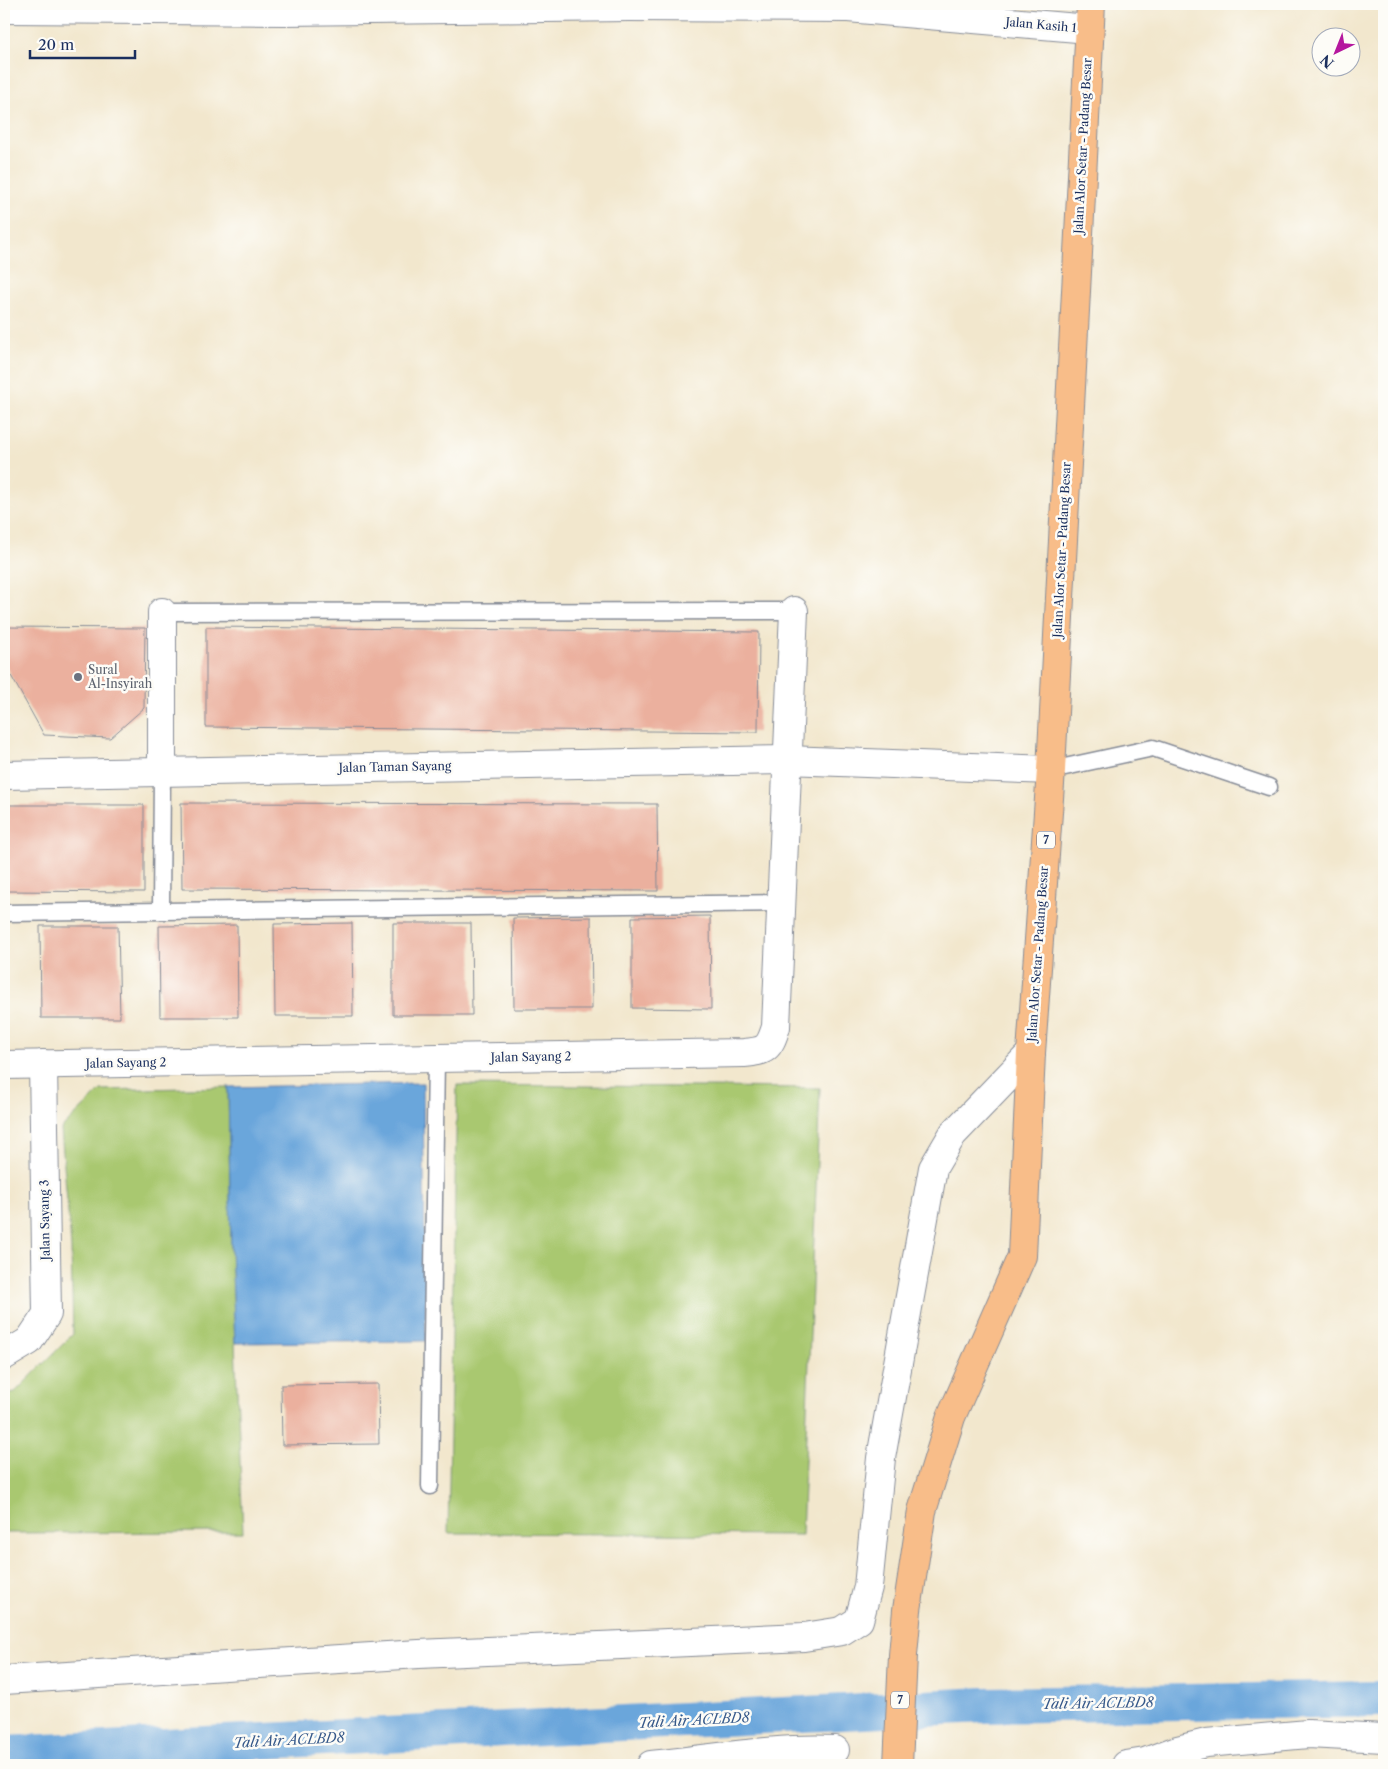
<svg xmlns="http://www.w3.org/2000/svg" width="1388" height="1769" font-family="'Libre Caslon Text',serif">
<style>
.green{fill:#a9c870;stroke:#627c67}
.water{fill:#6aa6db;stroke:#426a9c}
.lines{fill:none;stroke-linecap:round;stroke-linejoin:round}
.canal{stroke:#6aa6db;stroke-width:36}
.building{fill:#ebb09e}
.service-casing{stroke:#868b96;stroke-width:19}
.minor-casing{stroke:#868b96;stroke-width:30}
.primary-casing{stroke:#868b96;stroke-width:30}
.service{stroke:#fff;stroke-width:16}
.minor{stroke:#fff;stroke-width:28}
.primary{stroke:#f8bd89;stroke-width:28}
.worship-dot{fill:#6b7280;stroke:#fdfcf7;stroke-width:2}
.labels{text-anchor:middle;stroke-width:5;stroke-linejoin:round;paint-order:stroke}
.shield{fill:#fdfcf7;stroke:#5f6c8c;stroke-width:1}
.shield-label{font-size:11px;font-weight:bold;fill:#1b2f5e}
.street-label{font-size:12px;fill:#1b2f5e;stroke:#fdfcf7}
.worship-label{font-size:12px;fill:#5b616d;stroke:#fdfcf7;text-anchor:start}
.water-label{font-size:14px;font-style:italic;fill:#37598a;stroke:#fdfcf7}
</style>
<rect width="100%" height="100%" fill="#fdfcf7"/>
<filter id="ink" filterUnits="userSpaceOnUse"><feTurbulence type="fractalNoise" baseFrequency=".02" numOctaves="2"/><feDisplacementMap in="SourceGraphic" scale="10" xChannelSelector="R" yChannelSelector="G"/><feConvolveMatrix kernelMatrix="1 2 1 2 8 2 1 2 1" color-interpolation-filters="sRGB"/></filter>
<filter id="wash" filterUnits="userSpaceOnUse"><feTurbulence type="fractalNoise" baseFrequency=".0096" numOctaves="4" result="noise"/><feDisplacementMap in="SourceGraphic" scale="20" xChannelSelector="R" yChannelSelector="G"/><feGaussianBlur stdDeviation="1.12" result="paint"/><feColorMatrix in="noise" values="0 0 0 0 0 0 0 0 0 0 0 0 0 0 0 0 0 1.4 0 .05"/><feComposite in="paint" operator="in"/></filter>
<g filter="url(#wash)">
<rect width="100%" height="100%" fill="#f2e7cd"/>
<g class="green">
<polygon points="457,1085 820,1088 802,1535 448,1533"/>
<polygon points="228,1087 231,1247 243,1532 4,1533 4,1394 15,1392 73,1334 71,1248 61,1129 101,1090"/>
</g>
<polygon class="water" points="423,1083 426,1341 235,1343 231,1247 228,1087"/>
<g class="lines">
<polyline class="canal" points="4,1754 985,1705 1384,1699"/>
</g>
<g id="blocks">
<g class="building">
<polygon points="4,627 145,628 144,708 110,738 44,735 4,663"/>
<polygon points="206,627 759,632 758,732 206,727"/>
<polygon points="181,803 657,804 658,891 182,889"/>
<polygon points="4,805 144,805 144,892 4,891"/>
<polygon points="710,916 711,1009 632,1008 632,917"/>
<polygon points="591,917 592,1009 514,1009 513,918"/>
<polygon points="352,923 353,1016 275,1016 274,924"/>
<polygon points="393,923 471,923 472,1015 393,1015"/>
<polygon points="237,925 238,1017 160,1017 159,926"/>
<polygon points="40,926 118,926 120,1018 41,1018"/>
<polygon points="378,1384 379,1444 282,1445 281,1385"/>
</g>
</g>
</g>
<g filter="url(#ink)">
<use href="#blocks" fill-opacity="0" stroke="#868b96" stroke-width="1"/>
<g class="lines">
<defs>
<g id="service">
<polyline points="162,612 794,611"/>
<polyline points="1051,770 1153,748 1269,787"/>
<polyline points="161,911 162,772"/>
<polyline points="4,913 781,903"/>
<polyline points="430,1486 436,1058"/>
</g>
<g id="minor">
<polyline points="4,9 285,11 629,7 848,8 1089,29"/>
<polyline points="162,772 162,612"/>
<polyline points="4,775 787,760 1051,770"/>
<path d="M4,1065L744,1053C766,1051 769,1049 776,1027L794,611"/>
<polyline points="4,1356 29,1341 47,1314 43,1064"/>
<polyline points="4,1680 419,1654 804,1637 842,1631 859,1620 868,1587 881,1458 933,1168 953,1134 1031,1053"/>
<path d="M651,1765C712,1759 774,1747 835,1750"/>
<polyline points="1126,1765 1145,1762 1177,1750 1206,1743 1308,1734 1384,1738"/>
</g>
<polyline id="primary" points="898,1765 903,1655 907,1610 922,1511 951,1417 1022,1256 1031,1053 1051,770 1091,4"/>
</defs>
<use href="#service" class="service-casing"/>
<use href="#minor" class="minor-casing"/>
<use href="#primary" class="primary-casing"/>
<use href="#service" class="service"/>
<use href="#minor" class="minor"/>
<use href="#primary" class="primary"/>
</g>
</g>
<circle class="worship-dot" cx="78" cy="677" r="5"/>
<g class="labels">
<g class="shield">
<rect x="1037" y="831.5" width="18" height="17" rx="4"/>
<rect x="891" y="1691.5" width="18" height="17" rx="4"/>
</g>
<g class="shield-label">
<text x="1046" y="844">7</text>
<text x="900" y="1704">7</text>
</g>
<g class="street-label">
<text transform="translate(1041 25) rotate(5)" y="4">Jalan Kasih 1</text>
<text transform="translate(1083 146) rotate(-87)" y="4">Jalan Alor Setar - Padang Besar</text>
<text transform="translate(1062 550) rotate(-87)" y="4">Jalan Alor Setar - Padang Besar</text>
<text transform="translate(395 767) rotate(-1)" y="4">Jalan Taman Sayang</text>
<text transform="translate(1038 954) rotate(-86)" y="4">Jalan Alor Setar - Padang Besar</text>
<text transform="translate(531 1057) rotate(-1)" y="4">Jalan Sayang 2</text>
<text transform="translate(126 1063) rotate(-1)" y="4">Jalan Sayang 2</text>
<text transform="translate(45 1220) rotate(-91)" y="4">Jalan Sayang 3</text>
</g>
<g class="worship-label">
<text x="88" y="674">Sural<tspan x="88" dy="14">Al-Insyirah</tspan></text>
</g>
<g class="water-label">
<text transform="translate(1098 1703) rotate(-1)" y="5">Tali Air ACLBD8</text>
<text transform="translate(694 1720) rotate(-3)" y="5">Tali Air ACLBD8</text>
<text transform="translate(289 1740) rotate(-3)" y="5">Tali Air ACLBD8</text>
</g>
</g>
<rect width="1388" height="1769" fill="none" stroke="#fdfcf7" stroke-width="20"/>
<g transform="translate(1336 52) rotate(223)"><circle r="24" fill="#fdfcf7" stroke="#a3aaba"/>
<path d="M0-4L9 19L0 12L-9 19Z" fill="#b5179e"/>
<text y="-8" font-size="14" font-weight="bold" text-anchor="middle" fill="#1b2f5e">N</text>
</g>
<path d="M30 50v8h105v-8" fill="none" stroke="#1b2f5e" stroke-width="2.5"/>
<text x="38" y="50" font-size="15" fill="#1b2f5e" stroke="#fdfcf7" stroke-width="4" paint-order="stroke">20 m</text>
</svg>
